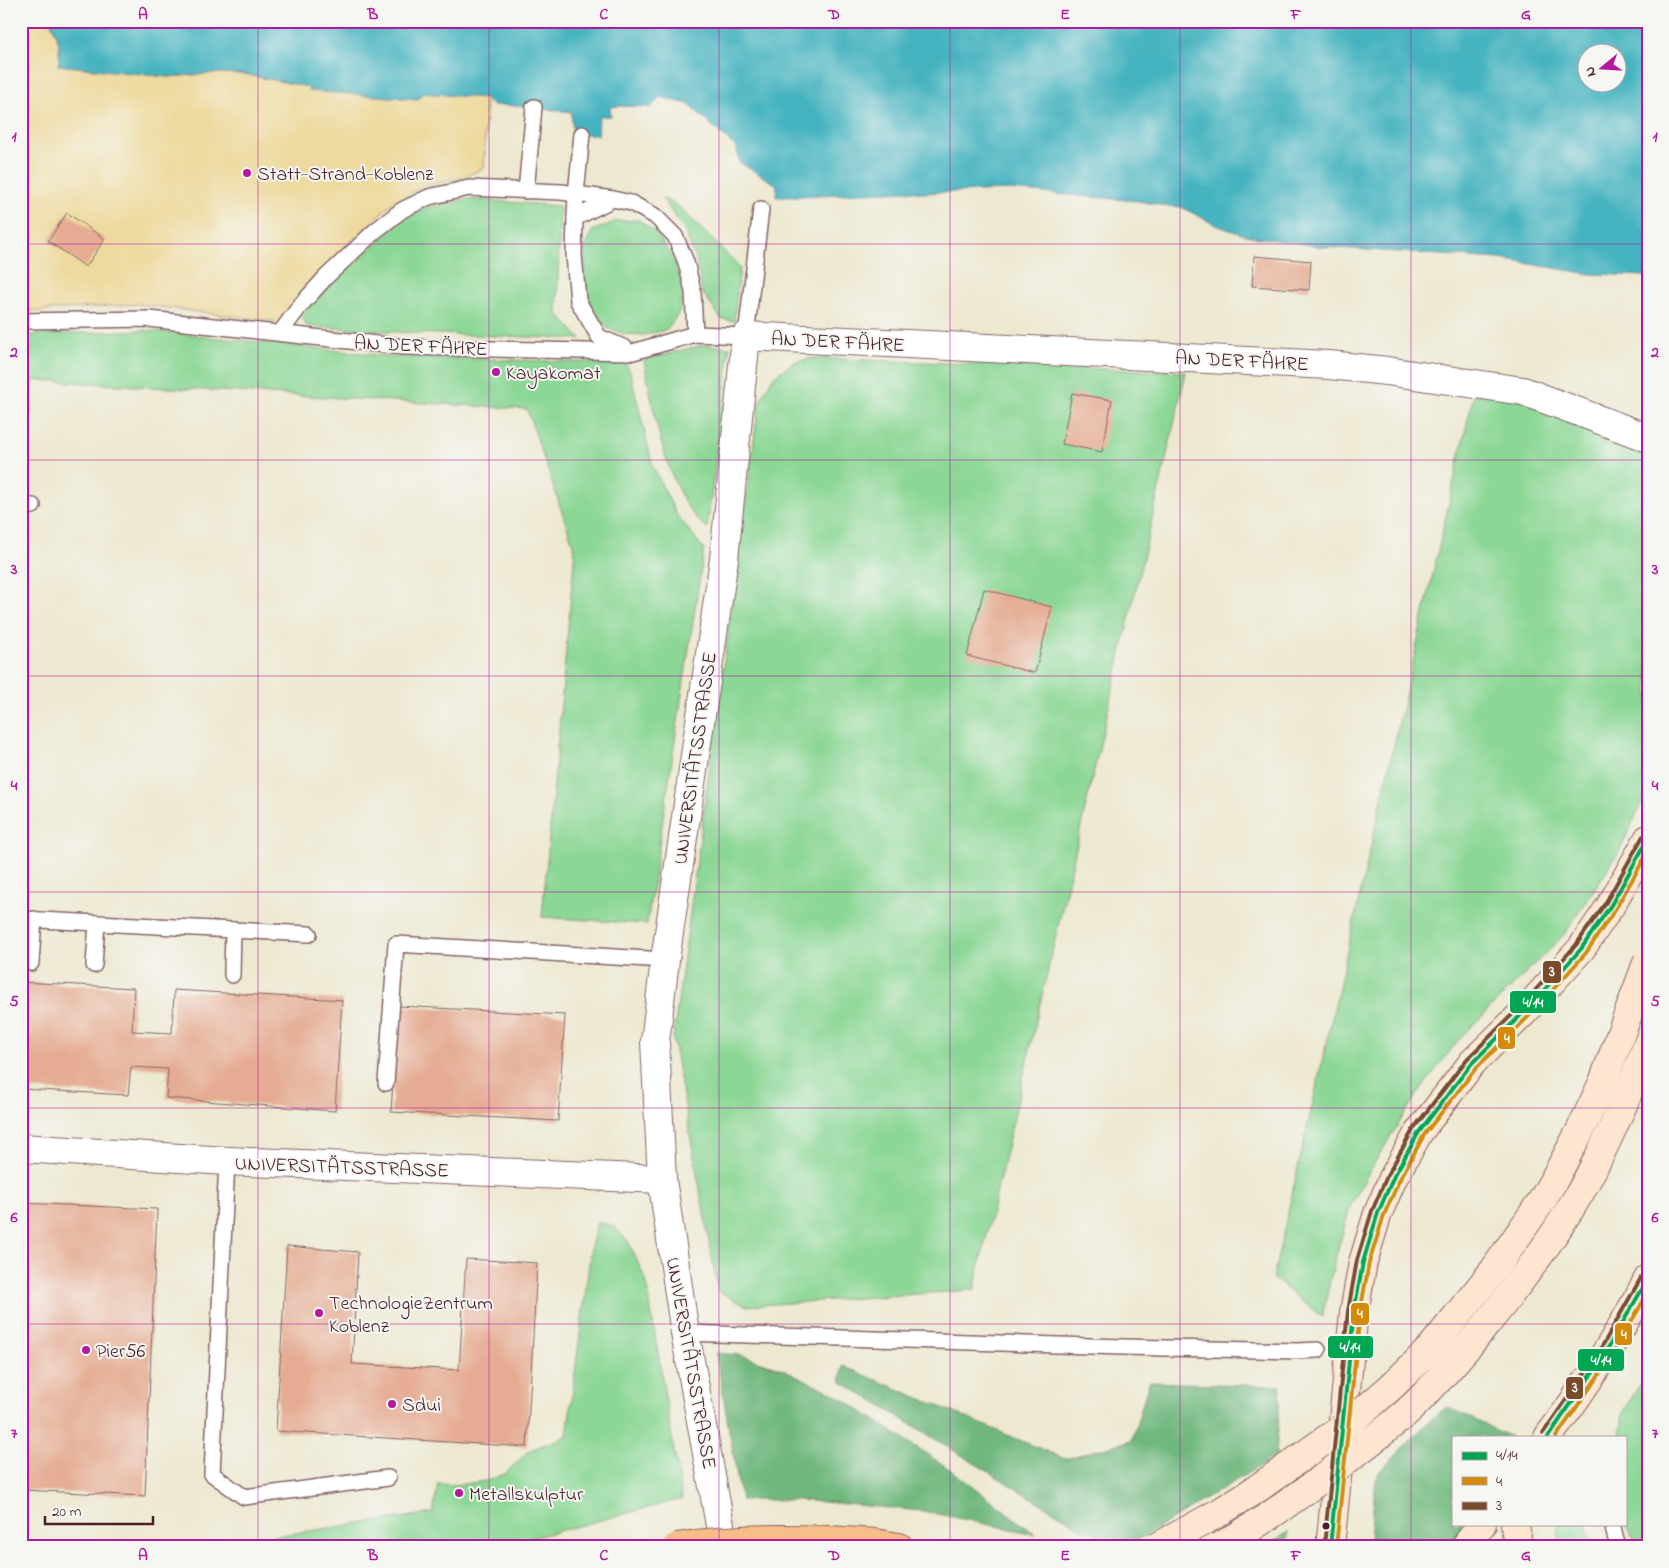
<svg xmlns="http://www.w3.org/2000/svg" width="1669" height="1568" font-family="'Indie Flower',sans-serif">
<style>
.green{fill:#8bd795;stroke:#6a7b60}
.forest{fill:#70b87e;stroke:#5d6c54}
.sand{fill:#eeda9e;stroke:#9c7c64}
.water{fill:#44b3c0;stroke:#476976;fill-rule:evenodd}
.building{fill:#e5ac93}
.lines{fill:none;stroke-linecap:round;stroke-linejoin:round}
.lane-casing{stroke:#836565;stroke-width:18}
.street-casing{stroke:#836565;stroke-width:30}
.secondary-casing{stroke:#836565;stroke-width:30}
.primary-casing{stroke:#836565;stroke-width:30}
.lane{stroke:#fff;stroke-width:15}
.street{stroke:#fff;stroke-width:28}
.secondary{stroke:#fde5d0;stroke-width:28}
.primary{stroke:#f9bd89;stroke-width:28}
.secondary-bridge-casing{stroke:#836565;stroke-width:30;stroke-linecap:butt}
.primary-bridge-casing{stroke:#836565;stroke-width:30;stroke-linecap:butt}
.secondary-bridge{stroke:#fde5d0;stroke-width:28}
.primary-bridge{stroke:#f9bd89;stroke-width:28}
.bus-1-casing{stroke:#f6f6f2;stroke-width:8}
.bus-2-casing{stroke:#f6f6f2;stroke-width:8}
.bus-3-casing{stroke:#f6f6f2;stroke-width:8}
.bus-1{stroke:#00a651;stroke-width:4}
.bus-2{stroke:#d48b09;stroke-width:4}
.bus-3{stroke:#7a4b2a;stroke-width:4}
.grid{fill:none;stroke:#b5179e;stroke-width:1;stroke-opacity:0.55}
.poi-dot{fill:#b5179e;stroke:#f6f6f2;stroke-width:2}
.bus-dot{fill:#4a1f2b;stroke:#f6f6f2;stroke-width:2}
.labels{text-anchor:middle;stroke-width:4;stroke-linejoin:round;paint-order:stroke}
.poi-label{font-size:20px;fill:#4a1f2b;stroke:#f6f6f2;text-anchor:start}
.street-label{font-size:20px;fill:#4a1f2b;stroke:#f6f6f2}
.line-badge{stroke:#f6f6f2;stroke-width:2}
.badge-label{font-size:14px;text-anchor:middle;font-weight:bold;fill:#fff}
.neatline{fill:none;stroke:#b5179e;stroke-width:2}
.grid-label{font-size:16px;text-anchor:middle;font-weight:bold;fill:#b5179e}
</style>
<rect width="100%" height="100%" fill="#f6f6f2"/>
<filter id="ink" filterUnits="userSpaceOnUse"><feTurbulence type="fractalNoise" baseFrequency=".02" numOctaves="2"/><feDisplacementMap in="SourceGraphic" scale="10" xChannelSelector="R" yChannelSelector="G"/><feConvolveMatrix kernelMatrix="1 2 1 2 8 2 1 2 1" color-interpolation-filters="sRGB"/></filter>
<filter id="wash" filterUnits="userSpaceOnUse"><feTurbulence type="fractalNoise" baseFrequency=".0096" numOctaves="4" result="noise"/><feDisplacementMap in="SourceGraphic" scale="20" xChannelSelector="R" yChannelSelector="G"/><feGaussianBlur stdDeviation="1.12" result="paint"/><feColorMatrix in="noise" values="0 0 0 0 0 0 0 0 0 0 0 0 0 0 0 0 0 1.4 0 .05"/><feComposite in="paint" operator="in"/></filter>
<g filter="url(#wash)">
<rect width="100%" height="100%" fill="#ede8d0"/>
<g class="green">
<polygon points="662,198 677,205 740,267 734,321 721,319 702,292 697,263 685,231"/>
<polygon points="469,199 560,206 557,313 581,339 414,333 307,326 301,317 313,301 400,222 425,208"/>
<polygon points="639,220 657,234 674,260 683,288 679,313 666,330 644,335 624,334 607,328 591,308 586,288 584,250 592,231 617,221"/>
<polygon points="144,330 398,357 625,363 630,371 653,467 676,514 704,549 647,924 542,917 575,550 527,409 34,380 24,485 21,487 21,362 29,348 21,345 21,339 32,335"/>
<path d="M703,345L730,347L707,529C701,523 694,516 689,509C661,464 654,411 644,360Z"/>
<polygon points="814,358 1186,372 974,1290 746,1306 718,1291 673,1039 759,403 773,377 794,362"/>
<polygon points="1476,384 1648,441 1648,789 1619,852 1564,935 1460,1038 1415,1097 1373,1165 1351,1205 1336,1255 1322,1317 1273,1278"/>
<polygon points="597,1222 614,1226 629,1243 646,1280 682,1499 497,1547 183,1547 205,1546 433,1513 438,1484 456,1485 486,1481 505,1474 528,1451 567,1436 591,1248"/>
<polygon points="1648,1369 1648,1547 1636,1547 1625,1520 1625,1437 1620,1437 1623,1413"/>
<polygon points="1558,1524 1587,1524 1588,1533 1594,1547 1561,1547 1558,1531"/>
</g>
<g class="forest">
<polygon points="716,1353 741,1355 785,1370 837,1395 951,1470 1035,1534 923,1511 801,1500 741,1500"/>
<polygon points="843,1366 1065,1459 1132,1440 1149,1382 1281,1386 1276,1456 1140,1539 1112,1539 1084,1530 840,1381"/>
<polygon points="1447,1407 1511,1437 1453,1437 1453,1524 1466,1524 1451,1547 1369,1547 1376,1479 1379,1472 1431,1419"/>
<polygon points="1288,1532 1288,1547 1265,1547"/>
</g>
<path class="sand" d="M21,21H50C60,41 60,44 59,65L168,77L217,73L244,74L308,87L376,96L418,99L423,93L486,98L484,168L461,178L422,187L390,205L308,282L280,322L138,304L38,311L21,310Z"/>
<path class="water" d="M50,21H1648V276L1590,274L1500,259L1324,247L1248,236L1218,226L1181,207L1166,206L1138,201L1010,190L924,193L909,191L776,197L777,185L739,162L737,148L688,104L660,97L651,107L620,106L610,107L611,116H599L598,135L573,133L571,112L521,106L492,105L485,98L423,93L418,99L309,91L308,87L244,74L217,73L168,77L58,65C61,46 59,39 50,21ZM1586,52H1616V82H1586Z"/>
<g id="blocks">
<g class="building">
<polygon points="67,213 105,239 86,267 48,241"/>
<polygon points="1254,256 1311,261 1309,290 1252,286"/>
<polygon points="1072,393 1112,400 1102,452 1062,444"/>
<polygon points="984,589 1052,607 1035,673 967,656"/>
<polygon points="21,982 134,988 132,1031 172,1033 174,990 342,1000 335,1111 166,1098 168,1069 131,1067 128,1095 21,1089"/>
<polygon points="398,1006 565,1015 558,1121 391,1112"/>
<polygon points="21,1203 157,1209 145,1496 21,1490"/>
<polygon points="287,1246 358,1252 352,1364 459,1370 466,1259 537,1263 527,1447 276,1431"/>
</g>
</g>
</g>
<g filter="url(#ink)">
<use href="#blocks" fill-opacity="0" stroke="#836565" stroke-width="1"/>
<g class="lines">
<defs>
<g id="lane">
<polyline points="526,191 534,107"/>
<polyline points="613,199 575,218 574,255 578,301 599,337 625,348"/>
<polyline points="575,218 576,194 582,134"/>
<polyline points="21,321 149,319 404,347 633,352 695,334 746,336 761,209"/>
<polyline points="280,333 300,306 326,277 375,231 402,210 429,197 469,188 561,192 613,199 631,203 655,216 675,236 686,262 693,291 695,334"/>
<polyline points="21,506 33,506"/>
<polyline points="21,919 309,934"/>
<polyline points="31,963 34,919"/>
<polyline points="94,965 97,923"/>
<polyline points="232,975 233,930"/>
<polyline points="386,1083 396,944 665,960"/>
<polyline points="227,1161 212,1474 244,1497 388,1478"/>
<polyline points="685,1333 1123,1347 1297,1351 1318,1350"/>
<polyline points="1612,1524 1618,1547"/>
</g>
<g id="street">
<polyline points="21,1148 227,1161 662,1179"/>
<polyline points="724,1547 685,1333 662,1179 655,1042 665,960 724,559 746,336 1329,365 1387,371 1523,391 1648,438"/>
</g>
<g id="secondary">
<path d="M1548,1437C1586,1386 1619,1335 1648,1279"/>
<polyline points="1515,1524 1518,1547"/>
<polyline points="1330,1547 1354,1312 1363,1262 1378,1213 1393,1178 1419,1132 1472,1063 1525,1011 1581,949 1611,905 1648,839"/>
<polyline points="1465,1547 1482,1524"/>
</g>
<polyline id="primary" points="875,1543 899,1547"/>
</defs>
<use href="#lane" class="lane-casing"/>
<use href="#street" class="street-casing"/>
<use href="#secondary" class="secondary-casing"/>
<use href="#primary" class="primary-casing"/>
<use href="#lane" class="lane"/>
<use href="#street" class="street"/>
<use href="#secondary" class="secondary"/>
<use href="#primary" class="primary"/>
<defs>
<g id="secondary-bridge">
<polyline points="1157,1547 1220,1512 1258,1488 1352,1421 1392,1386 1430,1349 1494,1270 1543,1199 1556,1176 1581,1129 1603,1082 1648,960"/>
<path d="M1219,1547C1253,1528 1286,1505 1317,1482C1348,1459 1380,1436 1409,1410C1435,1386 1457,1359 1480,1332C1517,1287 1552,1241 1581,1191C1607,1144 1629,1093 1648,1043"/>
</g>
<path id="primary-bridge" d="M677,1547C743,1536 808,1538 875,1543"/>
</defs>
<use href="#secondary-bridge" class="secondary-bridge-casing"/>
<use href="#primary-bridge" class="primary-bridge-casing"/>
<use href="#secondary-bridge" class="secondary-bridge"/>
<use href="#primary-bridge" class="primary-bridge"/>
<defs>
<g id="bus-1">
<polyline points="1548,1437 1601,1360 1648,1279"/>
<polyline points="1330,1547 1354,1312 1363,1262 1378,1213 1393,1178 1419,1132 1472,1063 1525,1011 1581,949 1611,905 1648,839"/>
</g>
<g id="bus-2">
<polyline points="1556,1437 1607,1363 1648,1293"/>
<polyline points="1336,1547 1360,1313 1369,1263 1384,1215 1399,1181 1424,1135 1477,1067 1530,1015 1586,953 1616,908 1648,852"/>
</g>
<g id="bus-3">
<polyline points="1543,1433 1596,1357 1642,1276"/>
<polyline points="1324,1546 1348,1311 1357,1260 1372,1211 1387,1176 1414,1128 1467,1059 1520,1007 1576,945 1606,902 1643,836"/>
</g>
</defs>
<use href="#bus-1" class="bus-1-casing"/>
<use href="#bus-2" class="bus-2-casing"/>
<use href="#bus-3" class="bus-3-casing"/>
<use href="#bus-1" class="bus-1"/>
<use href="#bus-2" class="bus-2"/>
<use href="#bus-3" class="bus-3"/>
</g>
</g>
<path class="grid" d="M258,21V1547M489,21V1547M719,21V1547M950,21V1547M1180,21V1547M1411,21V1547M21,244H1648M21,460H1648M21,676H1648M21,892H1648M21,1108H1648M21,1324H1648"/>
<g class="poi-dot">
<circle cx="247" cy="173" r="5"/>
<circle cx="496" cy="372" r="5"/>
<circle cx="319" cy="1313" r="5"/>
<circle cx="86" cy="1350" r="5"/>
<circle cx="392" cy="1404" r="5"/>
<circle cx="459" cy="1493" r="5"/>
</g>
<circle class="bus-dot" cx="1326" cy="1526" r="4.5"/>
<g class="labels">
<g class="poi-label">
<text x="257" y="180">Statt-Strand-Koblenz</text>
<text x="506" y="379">Kayakomat</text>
<text x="329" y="1309">TechnologieZentrum<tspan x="329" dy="23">Koblenz</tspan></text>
<text x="96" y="1357">Pier56</text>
<text x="402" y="1411">Sdui</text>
<text x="469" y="1500">Metallskulptur</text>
</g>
<g class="street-label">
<text transform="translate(838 341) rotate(3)" y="7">AN DER FÄHRE</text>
<text transform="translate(421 345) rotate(3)" y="7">AN DER FÄHRE</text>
<text transform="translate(1242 360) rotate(3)" y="7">AN DER FÄHRE</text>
<text transform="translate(694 758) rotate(-82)" y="7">UNIVERSITÄTSSTRASSE</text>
<text transform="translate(342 1166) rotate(2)" y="7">UNIVERSITÄTSSTRASSE</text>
<text transform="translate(692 1363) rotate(80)" y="7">UNIVERSITÄTSSTRASSE</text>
</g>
</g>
<g class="line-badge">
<rect x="1542" y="960" width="20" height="24" rx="5" fill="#7a4b2a"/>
<rect x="1509" y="990" width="48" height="24" rx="5" fill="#00a651"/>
<rect x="1497" y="1026" width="19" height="24" rx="5" fill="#d48b09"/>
<rect x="1350" y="1302" width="20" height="24" rx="5" fill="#d48b09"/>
<rect x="1614" y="1322" width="19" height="24" rx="5" fill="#d48b09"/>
<rect x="1327" y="1335" width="47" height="24" rx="5" fill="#00a651"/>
<rect x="1577" y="1348" width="48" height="24" rx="5" fill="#00a651"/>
<rect x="1565" y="1376" width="19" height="24" rx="5" fill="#7a4b2a"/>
</g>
<g class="badge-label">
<text x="1552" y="976">3</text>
<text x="1533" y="1007">4/14</text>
<text x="1507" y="1043">4</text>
<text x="1360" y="1318">4</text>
<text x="1624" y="1339">4</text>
<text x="1350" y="1352">4/14</text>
<text x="1601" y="1365">4/14</text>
<text x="1575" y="1392">3</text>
</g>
<rect width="1669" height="1568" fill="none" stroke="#f6f6f2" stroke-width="55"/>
<rect x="1452" y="1436" width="175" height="90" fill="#f6f6f2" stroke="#b1a0a2"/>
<rect x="1462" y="1452" width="25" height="8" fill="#00a651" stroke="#b1a0a2"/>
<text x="1496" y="1460" font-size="15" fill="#4a1f2b">4/14</text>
<rect x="1462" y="1477" width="25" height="8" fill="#d48b09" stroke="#b1a0a2"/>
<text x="1496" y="1486" font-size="15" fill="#4a1f2b">4</text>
<rect x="1462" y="1502" width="25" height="8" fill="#7a4b2a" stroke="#b1a0a2"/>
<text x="1496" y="1510" font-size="15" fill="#4a1f2b">3</text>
<g transform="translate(1602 68) rotate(252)"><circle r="24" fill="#f6f6f2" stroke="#b1a0a2"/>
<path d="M0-4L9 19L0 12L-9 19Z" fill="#b5179e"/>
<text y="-8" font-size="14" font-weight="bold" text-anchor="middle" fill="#4a1f2b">N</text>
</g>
<path d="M45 1516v8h108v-8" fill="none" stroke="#4a1f2b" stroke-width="2.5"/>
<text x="52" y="1516" font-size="15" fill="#4a1f2b" stroke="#f6f6f2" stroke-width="4" paint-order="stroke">20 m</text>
<rect x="28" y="28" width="1614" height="1512" class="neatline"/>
<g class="grid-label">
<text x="143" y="19">A</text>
<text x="373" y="19">B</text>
<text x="604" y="19">C</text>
<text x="834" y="19">D</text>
<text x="1065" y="19">E</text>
<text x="1296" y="19">F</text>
<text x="1526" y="19">G</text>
<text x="14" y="141">1</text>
<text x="1655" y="141">1</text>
<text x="14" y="357">2</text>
<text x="1655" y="357">2</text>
<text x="14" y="574">3</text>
<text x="1655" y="574">3</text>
<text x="14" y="790">4</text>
<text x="1655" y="790">4</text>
<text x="14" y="1006">5</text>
<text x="1655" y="1006">5</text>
<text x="14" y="1222">6</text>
<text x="1655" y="1222">6</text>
<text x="14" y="1438">7</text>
<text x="1655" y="1438">7</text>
<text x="143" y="1560">A</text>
<text x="373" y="1560">B</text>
<text x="604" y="1560">C</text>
<text x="834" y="1560">D</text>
<text x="1065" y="1560">E</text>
<text x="1296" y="1560">F</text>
<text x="1526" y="1560">G</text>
</g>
</svg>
